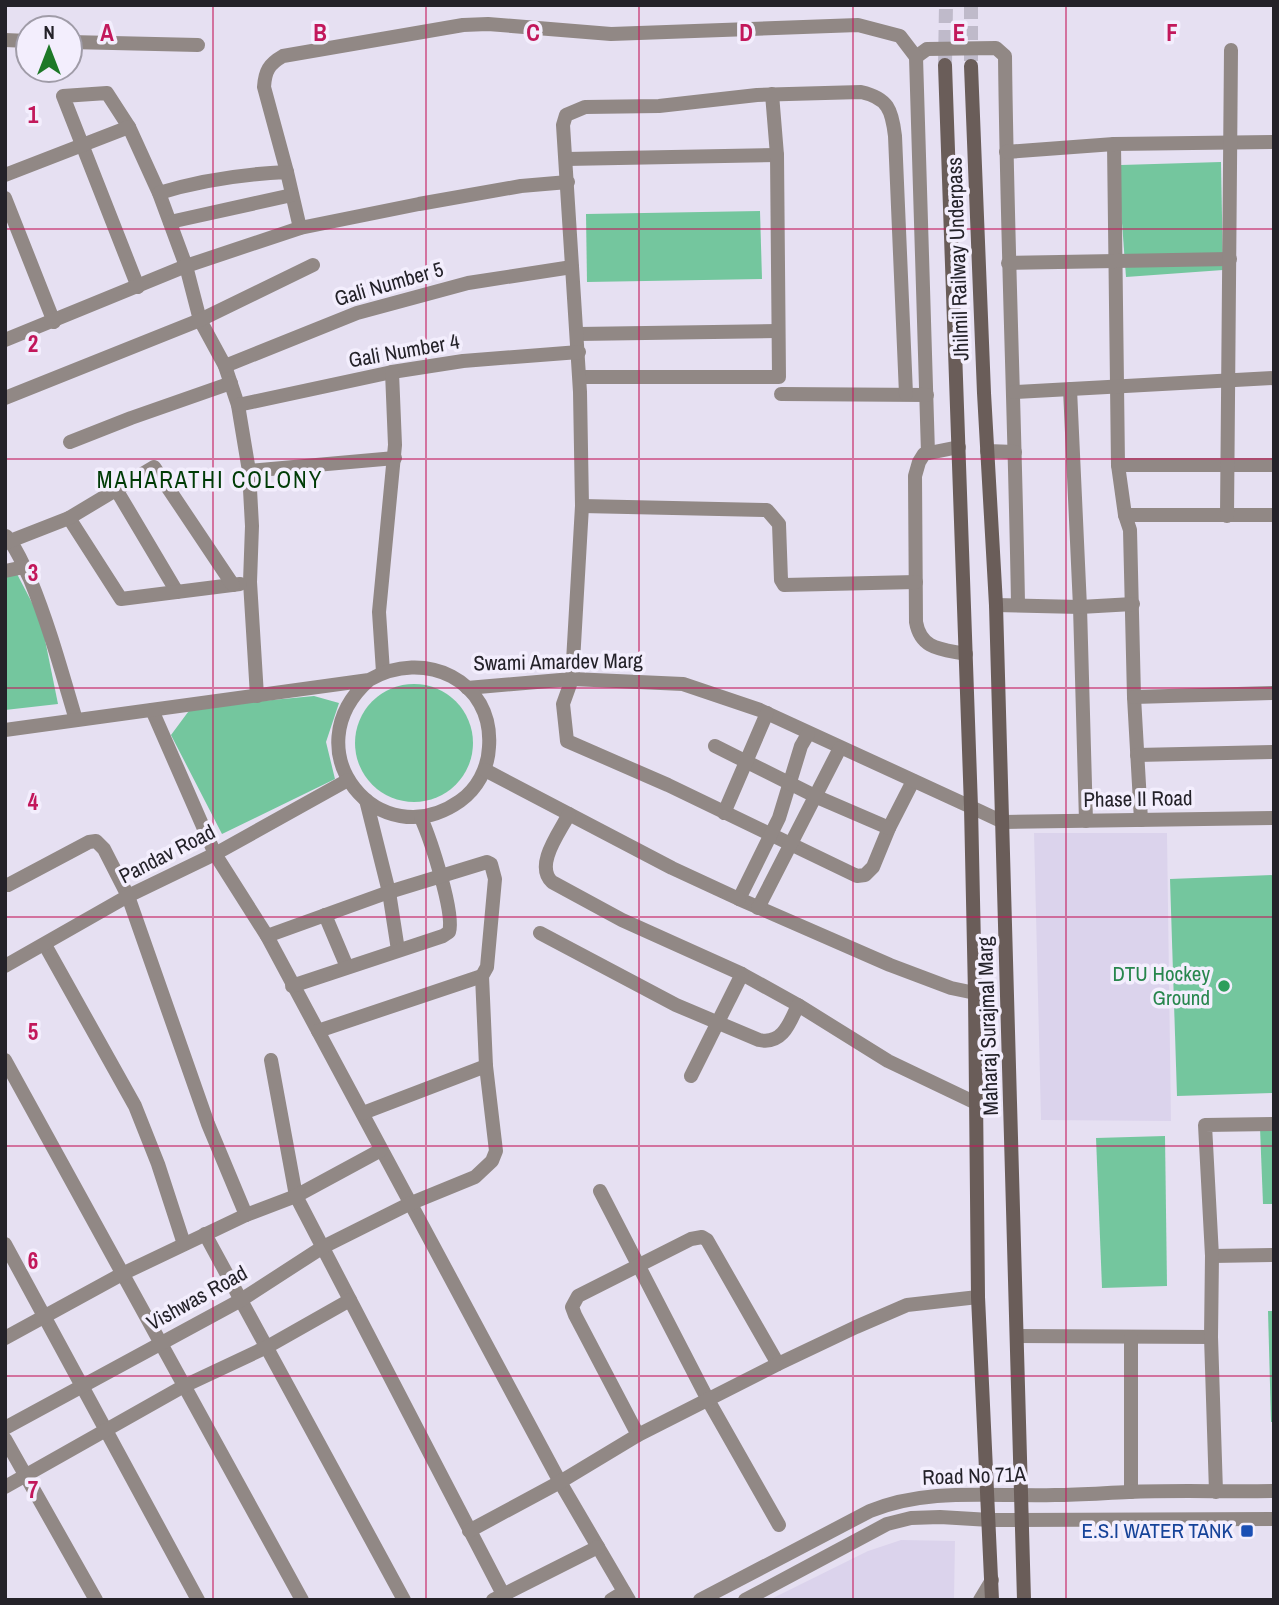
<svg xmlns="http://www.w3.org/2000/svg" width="1279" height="1605" font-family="'Archivo Narrow',sans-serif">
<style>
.built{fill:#dbd3ec}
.green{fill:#74c69e}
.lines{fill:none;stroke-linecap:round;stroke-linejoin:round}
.secondary-tunnel{stroke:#bfbaca;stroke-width:14;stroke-dasharray:14 7;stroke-linecap:butt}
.minor{stroke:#918885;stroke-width:14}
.tertiary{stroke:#918885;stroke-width:14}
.secondary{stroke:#6a5d59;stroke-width:14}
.grid{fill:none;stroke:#c2185b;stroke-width:2;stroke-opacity:0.55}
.leisure-dot{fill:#2e9e5b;stroke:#f3eefd;stroke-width:2.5}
.transit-dot{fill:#1a4fb4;stroke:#f3eefd;stroke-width:2.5}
.labels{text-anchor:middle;stroke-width:7;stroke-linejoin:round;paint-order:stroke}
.street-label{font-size:21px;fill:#242229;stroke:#f3eefd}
.leisure-label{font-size:21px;fill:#27864d;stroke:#f3eefd;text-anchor:end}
.transit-label{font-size:21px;fill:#164399;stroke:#f3eefd;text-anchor:end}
.neighbourhood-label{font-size:23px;letter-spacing:2px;fill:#003c07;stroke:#f3eefd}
.grid-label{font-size:23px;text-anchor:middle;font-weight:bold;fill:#c2185b;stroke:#f3eefd;stroke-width:7;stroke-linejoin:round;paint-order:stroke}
</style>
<rect width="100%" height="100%" fill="#e6e0f2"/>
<g class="built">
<polygon points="1034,833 1167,833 1171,1121 1041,1120"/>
<polygon points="901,1540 955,1541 954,1600 769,1600 868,1551"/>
</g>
<g class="green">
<polygon points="1221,162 1223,270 1126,277 1119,182 1121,165"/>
<polygon points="760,211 762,279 587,282 586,214"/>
<polygon points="16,572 41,620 58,704 5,710 5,574"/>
<circle cx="414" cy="743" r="59"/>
<polygon points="314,696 339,703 326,742 335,779 222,834 171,735 191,708"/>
<polygon points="1274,875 1274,1093 1177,1096 1170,879"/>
<polygon points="1260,1128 1274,1129 1274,1204 1263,1204"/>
<polygon points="1165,1136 1167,1286 1102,1288 1096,1138"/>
<polygon points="1268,1311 1274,1311 1274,1422 1271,1422"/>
</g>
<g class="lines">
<g class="secondary-tunnel">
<polyline points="971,5 971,66"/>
<polyline points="945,65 946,5"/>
</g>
<g class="minor">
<polyline points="5,40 28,41"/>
<polyline points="70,42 198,45"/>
<path d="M916,57L927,49L996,48L1005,56C1007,239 1015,422 1018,604"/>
<polyline points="129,127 107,93 63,96 138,287"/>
<polyline points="1114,144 1118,465 1125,515 1130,530 1134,697 1141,820"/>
<polyline points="1006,152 1114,144 1274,142"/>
<polyline points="566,159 777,155"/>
<path d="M287,172L264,87C265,71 269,64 283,56L463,25L488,24L611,34L858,25L900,36L916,57L928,453"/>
<polyline points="5,175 129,127 159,193 186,266 200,320 225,366 238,405 249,471 252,526 250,582 257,696"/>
<path d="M159,193C201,180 243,174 287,172L300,228"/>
<polyline points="5,198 54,322"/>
<polyline points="170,222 292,195"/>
<polyline points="1008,263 1230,259"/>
<polyline points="578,334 777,331"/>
<polyline points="5,340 186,266 300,228 419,204 521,186 568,182"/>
<polyline points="225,366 357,313 468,283 572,267"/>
<polyline points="580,377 779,377 777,155 772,94"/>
<polyline points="1070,389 1080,607 1086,821"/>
<polyline points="1014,392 1274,378"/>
<polyline points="781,394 927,395"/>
<path d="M906,394L895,136C892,110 888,98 861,92L757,95L659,106L585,107L566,115L563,125L580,392L582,506L572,679L563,704L567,741L668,785L857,876L865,875L873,867L889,828L913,781"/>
<polyline points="5,398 200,320 313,265"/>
<polyline points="238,405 392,372 463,361 579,352"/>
<polyline points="70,442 131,418 231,383"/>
<path d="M959,447L924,454L919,462L915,476L916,622C921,650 942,649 966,654"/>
<polyline points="987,451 1015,452"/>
<polyline points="1118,465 1274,465"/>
<polyline points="249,471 395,458"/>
<polyline points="117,491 177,592"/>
<polyline points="582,506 767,510 779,524 781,580 784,585 916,582"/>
<polyline points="1125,515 1274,515"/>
<polyline points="1227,516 1231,50"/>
<polyline points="69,518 121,599 240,584"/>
<path d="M6,536C17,548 23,565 30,579C49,625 62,673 76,720"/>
<polyline points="5,543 69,518 154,467 233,585"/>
<polyline points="5,571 24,567"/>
<polyline points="996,605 1080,607 1133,604"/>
<polyline points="383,672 379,612 395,445 392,372"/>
<polyline points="467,688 572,679 683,684 760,710 971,807"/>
<polyline points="1134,697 1274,693"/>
<polyline points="152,710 215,854 267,936 560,1482 629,1600"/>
<path d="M5,730L369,680C424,648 494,680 489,747C488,769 477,789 460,801C379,858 290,750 369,680"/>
<polyline points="808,734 801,746 779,818 739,899 890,965 951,988 975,993"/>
<polyline points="715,746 817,797 889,828"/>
<polyline points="1137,755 1274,752"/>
<polyline points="485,770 672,868 739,899"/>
<polyline points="366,800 389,892 398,950"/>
<polyline points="724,813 767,713"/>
<path d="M569,814C560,832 534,865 552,882L622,920L742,974L798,1005L888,1061L976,1103"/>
<polyline points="8,885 89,842 96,841 104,849 128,896 208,1124 246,1215"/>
<polyline points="758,908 840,748"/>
<polyline points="325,915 347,967"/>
<path d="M540,933L676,1005L759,1040C783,1045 790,1022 798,1005"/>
<polyline points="45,945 135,1106 158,1164 184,1244"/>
<polyline points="5,966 128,896 215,854 348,780"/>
<path d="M292,986L443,936L449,932C455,913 430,838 421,818"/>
<polyline points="318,1031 482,976"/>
<polyline points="5,1060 302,1600"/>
<polyline points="271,1060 296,1196 506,1600"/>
<polyline points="691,1076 742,974"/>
<polyline points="363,1113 486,1066"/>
<polyline points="600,1191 708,1400 779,1525"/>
<polyline points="205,1234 404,1600"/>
<polyline points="5,1244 198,1600"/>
<polyline points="1212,1256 1274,1255"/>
<polyline points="1017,1336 1211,1337"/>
<polyline points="1131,1337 1131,1492"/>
<polyline points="5,1338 122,1274 246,1215 296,1196 381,1150"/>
<polyline points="5,1428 241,1300 323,1247 409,1204 475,1177 492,1161 496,1151 486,1066 482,976 487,967 495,879 491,864 487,862 389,892 267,936"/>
<polyline points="638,1435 575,1315 572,1307 578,1296 691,1239 702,1237 707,1240 778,1364"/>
<polyline points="5,1439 96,1600"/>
<polyline points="5,1487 184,1386 267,1347 350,1300"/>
<polyline points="1216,1492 1211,1337 1212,1256 1205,1125 1274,1124"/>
<polyline points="469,1531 560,1482 638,1435 778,1364 856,1327 907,1305 978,1297"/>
<polyline points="493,1600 598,1547"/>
<polyline points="611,1600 624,1592"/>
</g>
<g class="tertiary">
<polyline points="971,807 1003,822 1274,818"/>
<path d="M700,1600L870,1511C929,1487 992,1497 1055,1495C1080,1495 1104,1493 1129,1492C1177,1490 1226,1492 1274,1491"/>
<polyline points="745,1600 887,1524 911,1518 940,1517 990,1520 1274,1519"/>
<polyline points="980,1600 992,1580"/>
</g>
<g class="secondary">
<polyline points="945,65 971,807 975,993 978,1297 992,1600"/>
<polyline points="971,66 984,393 996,605 1024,1600"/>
</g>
</g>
<path class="grid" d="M213,5V1600M426,5V1600M639,5V1600M853,5V1600M1066,5V1600M5,229H1274M5,459H1274M5,688H1274M5,917H1274M5,1146H1274M5,1376H1274"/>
<circle class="leisure-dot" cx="1224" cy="986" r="7"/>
<rect class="transit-dot" x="1240" y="1524" width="14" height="14" rx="3.5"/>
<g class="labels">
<g class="street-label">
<text transform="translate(958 259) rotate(-92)" y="7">Jhilmil Railway Underpass</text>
<text transform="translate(389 284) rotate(-16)" y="7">Gali Number 5</text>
<text transform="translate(404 351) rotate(-10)" y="7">Gali Number 4</text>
<text transform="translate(558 662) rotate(-1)" y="7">Swami Amardev Marg</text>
<text transform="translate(1138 799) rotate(-1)" y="7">Phase II Road</text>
<text transform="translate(167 854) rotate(-27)" y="7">Pandav Road</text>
<text transform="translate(988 1026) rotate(-92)" y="7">Maharaj Surajmal Marg</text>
<text transform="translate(197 1298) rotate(-29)" y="7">Vishwas Road</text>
<text transform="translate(974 1476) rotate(-2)" y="7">Road No 71A</text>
</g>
<g class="leisure-label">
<text x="1210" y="981">DTU Hockey<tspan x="1210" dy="24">Ground</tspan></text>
</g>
<g class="transit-label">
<text x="1233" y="1538">E.S.I WATER TANK</text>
</g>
<g class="neighbourhood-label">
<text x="210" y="488">MAHARATHI COLONY</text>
</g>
</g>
<g class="grid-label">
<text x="107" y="41">A</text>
<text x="320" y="41">B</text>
<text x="533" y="41">C</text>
<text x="746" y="41">D</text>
<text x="959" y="41">E</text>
<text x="1172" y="41">F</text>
<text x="33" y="123">1</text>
<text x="33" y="352">2</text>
<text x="33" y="581">3</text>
<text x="33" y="810">4</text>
<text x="33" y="1040">5</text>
<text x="33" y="1269">6</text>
<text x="33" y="1498">7</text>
</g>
<rect width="1279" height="1605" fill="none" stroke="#242229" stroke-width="14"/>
<g transform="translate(49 49)"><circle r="33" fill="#f3eefd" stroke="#a09ca8" stroke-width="2"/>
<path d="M0-5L12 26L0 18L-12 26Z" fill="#1d7827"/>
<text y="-10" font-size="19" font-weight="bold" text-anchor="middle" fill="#242229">N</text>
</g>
</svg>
